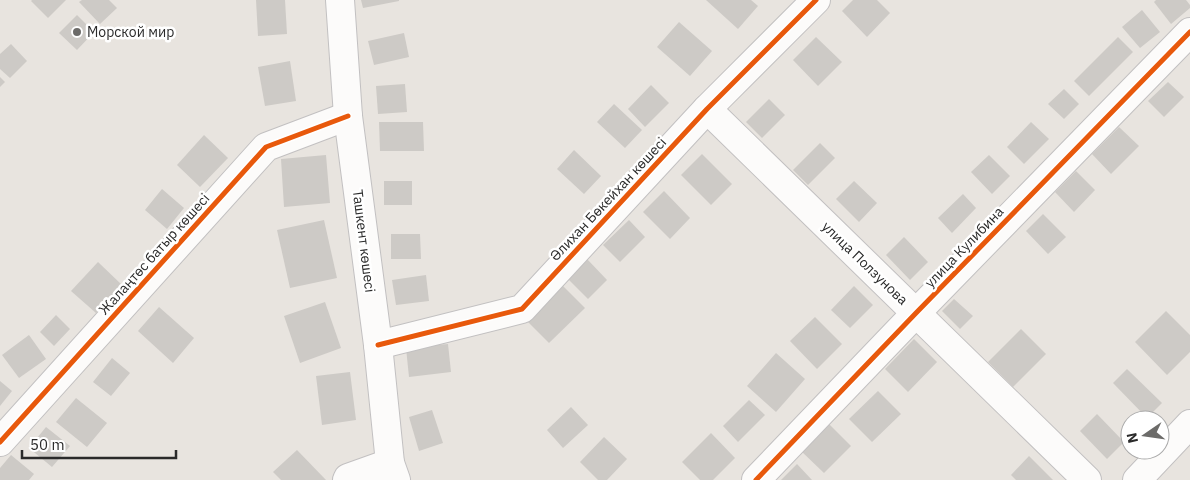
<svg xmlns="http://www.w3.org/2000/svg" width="1190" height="480" font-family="'IBM Plex Sans',sans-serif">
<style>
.building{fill:#cdcac6}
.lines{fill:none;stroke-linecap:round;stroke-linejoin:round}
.minor-casing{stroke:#c2c0c1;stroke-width:30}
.minor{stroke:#fcfbfa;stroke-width:28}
.cycleway-casing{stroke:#fff;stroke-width:8}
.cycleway{stroke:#e8590c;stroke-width:5}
.poi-dot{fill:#6c6b69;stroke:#fff;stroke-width:2}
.labels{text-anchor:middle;stroke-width:5;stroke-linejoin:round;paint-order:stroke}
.poi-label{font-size:14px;fill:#2a2a2a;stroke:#fff;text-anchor:start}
.street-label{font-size:14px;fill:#2a2a2a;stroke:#fff}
</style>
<rect width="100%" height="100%" fill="#e8e4df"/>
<g class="building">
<polygon points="32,0 66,0 48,18 31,1"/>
<polygon points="82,0 109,0 117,8 100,24 79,2"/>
<polygon points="256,0 285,0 287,34 258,36"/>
<polygon points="361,0 399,0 399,1 363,8"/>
<polygon points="706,0 751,0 758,6 738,29"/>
<polygon points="853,0 877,0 890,13 867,37 842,11"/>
<polygon points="1156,0 1186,0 1190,5 1190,8 1171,24 1154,2"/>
<polygon points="1142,10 1160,32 1140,48 1122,27"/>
<polygon points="77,15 94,32 77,50 59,33"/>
<polygon points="679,22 712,51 690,76 657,47"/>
<polygon points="404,33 409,57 374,65 368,41"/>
<polygon points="816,37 842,62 818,86 793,60"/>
<polygon points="1118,37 1133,52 1089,96 1074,81"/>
<polygon points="11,44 27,61 10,78 0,69 0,54"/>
<polygon points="290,61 296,101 265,106 258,67"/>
<polygon points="0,77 5,82 0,87"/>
<polygon points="1168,82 1184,97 1164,117 1148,101"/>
<polygon points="405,84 407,112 378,114 376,86"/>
<polygon points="651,85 669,103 645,127 628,109"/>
<polygon points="1064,89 1079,104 1064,119 1048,104"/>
<polygon points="769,99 785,115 762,138 746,122"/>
<polygon points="614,104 642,130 625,148 597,122"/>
<polygon points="379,122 423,122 424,151 380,151"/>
<polygon points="1031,122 1049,139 1024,164 1007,147"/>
<polygon points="1119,127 1139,146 1111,174 1092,154"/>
<polygon points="204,135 228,158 200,187 177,165"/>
<polygon points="820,143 835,158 808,185 793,170"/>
<polygon points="574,150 601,176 584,194 557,169"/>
<polygon points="702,154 732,184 711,205 681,175"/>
<polygon points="326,155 330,203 284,207 281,159"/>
<polygon points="989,155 1010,176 992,194 971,172"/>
<polygon points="1076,171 1095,190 1074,212 1055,192"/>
<rect x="384" y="181" width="28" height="24"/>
<polygon points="854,181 877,203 859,222 836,199"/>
<polygon points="162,189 184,208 167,229 145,210"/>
<polygon points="664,191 690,218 670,239 643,212"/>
<polygon points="963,194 976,208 952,233 938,218"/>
<polygon points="1043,214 1066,237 1048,254 1026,231"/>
<polygon points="324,220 337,278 290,288 277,230"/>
<polygon points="629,220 645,237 620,262 603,245"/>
<polygon points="391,234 420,234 421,259 391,259"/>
<polygon points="904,237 928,262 910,280 886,255"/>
<polygon points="587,259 607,280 588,299 567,278"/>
<polygon points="98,262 122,285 96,313 71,291"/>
<polygon points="426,275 429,301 396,305 392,280"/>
<polygon points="563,286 585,308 549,343 527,321"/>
<polygon points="854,286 873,305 850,328 831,310"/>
<polygon points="954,299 973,316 960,329 942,311"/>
<polygon points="325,302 341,348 300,363 284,316"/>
<polygon points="159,307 194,338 173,363 138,331"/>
<polygon points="1166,311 1190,335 1190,352 1167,375 1135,342"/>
<polygon points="56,315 70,329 54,346 40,332"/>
<polygon points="815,317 842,344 817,369 790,341"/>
<polygon points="1021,329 1046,354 1013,387 988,362"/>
<polygon points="29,335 46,359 19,378 2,355"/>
<polygon points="914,339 937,362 908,392 885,369"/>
<polygon points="448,344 451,372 409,377 406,348"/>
<polygon points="776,353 805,379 776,412 747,386"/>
<polygon points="112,358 130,373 111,396 93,382"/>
<polygon points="1127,369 1162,403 1147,418 1113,383"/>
<polygon points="350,372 356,420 322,425 316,376"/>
<polygon points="0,381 12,391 0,406"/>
<polygon points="878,391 901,414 872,442 849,419"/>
<polygon points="76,398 107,423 87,447 56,422"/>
<polygon points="749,400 765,415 738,442 723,426"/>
<polygon points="571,407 588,425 563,448 547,430"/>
<polygon points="432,410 443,443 419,451 409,417"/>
<polygon points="1097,414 1124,442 1107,459 1080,431"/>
<polygon points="826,421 851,446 824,473 799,449"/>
<polygon points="46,427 70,446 52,467 29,448"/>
<polygon points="711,433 735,458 713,480 700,480 682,462"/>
<polygon points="604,437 627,459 607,480 598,480 580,462"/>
<polygon points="297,450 326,480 281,480 273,472"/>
<polygon points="11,455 34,474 29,480 0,480 0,468"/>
<polygon points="1029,456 1053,480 1016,480 1011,475"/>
<polygon points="797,464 812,480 781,480"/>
</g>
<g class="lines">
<defs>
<g id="minor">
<polyline points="340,0 348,116 378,345 390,463 396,480"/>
<polyline points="707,109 1087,480"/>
<polyline points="378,345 522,309 707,109 816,0"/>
<polyline points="0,442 266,147 348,116"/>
<polyline points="347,480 348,478 390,463"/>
<polyline points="756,480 916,313 1190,32"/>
<polyline points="1137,480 1190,424"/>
</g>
</defs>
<use href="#minor" class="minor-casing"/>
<use href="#minor" class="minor"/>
<defs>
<g id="cycleway">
<polyline points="378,345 522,309 707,109 816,0"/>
<polyline points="0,442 266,147 348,116"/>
<polyline points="756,480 916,313 1190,32"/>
</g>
</defs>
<use href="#cycleway" class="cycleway-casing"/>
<use href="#cycleway" class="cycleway"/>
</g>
<circle class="poi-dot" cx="77" cy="32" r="5"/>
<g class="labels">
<g class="poi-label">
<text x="87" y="37">Морской мир</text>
</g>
<g class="street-label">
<text transform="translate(608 199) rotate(-47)" y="5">Әлихан Бөкейхан көшесі</text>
<text transform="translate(364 241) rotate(83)" y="5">Ташкент көшесі</text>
<text transform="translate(964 247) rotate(-46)" y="5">улица Кулибина</text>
<text transform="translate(154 254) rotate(-48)" y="5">Жалаңтөс батыр көшесі</text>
<text transform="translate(865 263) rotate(44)" y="5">улица Ползунова</text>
</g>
</g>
<g transform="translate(1145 435) rotate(257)"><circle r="24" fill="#ffffff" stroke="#aaaaaa"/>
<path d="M0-4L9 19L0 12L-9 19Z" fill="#6c6b69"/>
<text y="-8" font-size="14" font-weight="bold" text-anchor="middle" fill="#2a2a2a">N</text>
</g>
<path d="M22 450v8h154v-8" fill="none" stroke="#2a2a2a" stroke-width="2.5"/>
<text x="30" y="450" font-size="15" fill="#2a2a2a" stroke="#ffffff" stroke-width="4" paint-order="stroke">50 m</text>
</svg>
